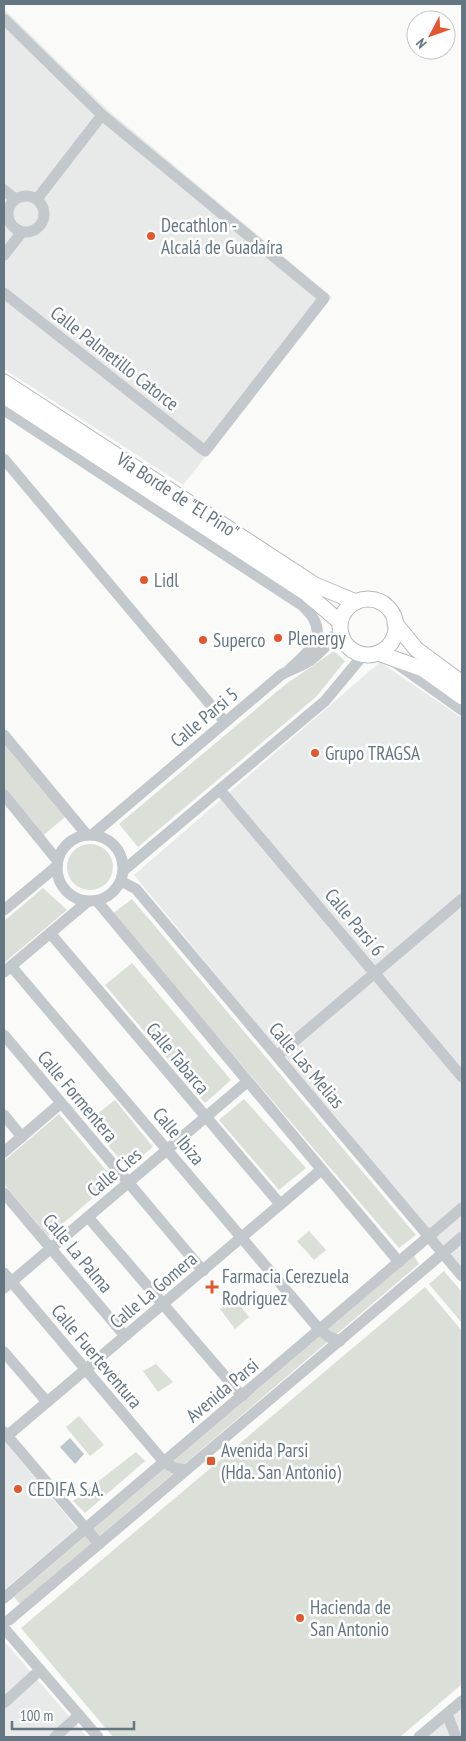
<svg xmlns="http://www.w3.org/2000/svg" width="466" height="1741" font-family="'PT Sans Narrow',sans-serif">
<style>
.built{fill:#e8e9e9}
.green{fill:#dadfd7}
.water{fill:#bbc7cb}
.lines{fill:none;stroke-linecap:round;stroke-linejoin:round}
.major-casing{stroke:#b5babe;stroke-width:17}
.minor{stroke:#c3c8cc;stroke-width:11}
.major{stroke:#fff;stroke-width:15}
.poi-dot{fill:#e4572e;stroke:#fff;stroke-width:2}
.labels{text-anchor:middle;stroke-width:5;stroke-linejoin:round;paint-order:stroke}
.poi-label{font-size:19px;fill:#657683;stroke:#fff;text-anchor:start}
.street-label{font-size:19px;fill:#657683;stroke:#fff}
</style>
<rect width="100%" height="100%" fill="#fafaf8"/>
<g class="built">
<polygon points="4,9 109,111 332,297 183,485 4,369"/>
<polygon points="380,662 462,718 462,1274 134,875"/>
<polygon points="4,1441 77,1528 4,1590"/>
<polygon points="4,1641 87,1737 4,1737"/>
<polygon points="462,1702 462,1737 417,1737"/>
</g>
<g class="green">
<polygon points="334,651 345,661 316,697 138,847 119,824 286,684"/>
<polygon points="4,735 70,813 40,838 4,795"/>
<circle cx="90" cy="867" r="23"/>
<polygon points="43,888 67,910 4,963 4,921"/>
<polygon points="132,899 416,1235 399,1248 112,914"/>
<polygon points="132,963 231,1080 205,1103 105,985"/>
<polygon points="244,1099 306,1168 279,1190 219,1120"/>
<polygon points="115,1100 153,1147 127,1168 88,1121"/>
<polygon points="59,1114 114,1180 48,1236 4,1184 4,1161"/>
<polygon points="309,1231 326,1250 314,1260 297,1241"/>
<polygon points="414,1256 419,1264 20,1604 14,1597"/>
<polygon points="444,1271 462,1292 462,1323 429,1284"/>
<polygon points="425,1287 462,1331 462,1684 400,1737 113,1737 21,1628"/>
<polygon points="235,1299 249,1317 235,1329 220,1309"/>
<polygon points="156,1364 173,1382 158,1392 143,1371"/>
<polygon points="79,1416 104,1445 90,1456 66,1427"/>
<polygon points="136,1452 145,1461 85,1513 73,1501"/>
</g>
<polygon class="water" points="70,1438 84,1454 75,1464 60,1447"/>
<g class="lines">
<defs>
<g id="major">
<polyline points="4,382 315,585 356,602"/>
<polyline points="4,396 306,593 340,622"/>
<circle cx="368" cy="627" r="28"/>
<polyline points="395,623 416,649 462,683"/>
<polyline points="378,653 423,669 462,697"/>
</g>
</defs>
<use href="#major" class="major-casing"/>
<g class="minor">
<polyline points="4,19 102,115 324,298 205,451 4,293"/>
<polyline points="4,190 15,199"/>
<circle cx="26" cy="214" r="18"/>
<polyline points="37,199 102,115"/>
<polyline points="4,255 22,232"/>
<path d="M4,410L303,606C306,610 311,614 313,618C327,640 303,656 289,670"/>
<polyline points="4,459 225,722"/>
<polyline points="396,663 462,710"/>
<polyline points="4,735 87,835"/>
<polyline points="220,790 462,1077"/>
<polyline points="4,795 57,860"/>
<circle cx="90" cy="868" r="33"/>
<path d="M92,835L281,675C289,670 297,668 306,663C320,655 330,641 340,629"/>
<polyline points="124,870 325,701 364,654"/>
<polyline points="121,881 136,889 462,1276"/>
<polyline points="97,901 399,1262"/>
<polyline points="4,910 57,866"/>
<polyline points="50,933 280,1204"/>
<polyline points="11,966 319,1329 329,1337 340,1341"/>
<polyline points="4,972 87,902"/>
<polyline points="4,1035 203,1271"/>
<polyline points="277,1056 462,899"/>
<polyline points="4,1115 22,1137"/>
<polyline points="4,1152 61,1103"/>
<polyline points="4,1193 125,1336"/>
<polyline points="88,1217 242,1396"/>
<polyline points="4,1273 164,1462 174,1468 186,1470"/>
<polyline points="4,1288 247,1082"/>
<polyline points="4,1352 47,1402"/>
<polyline points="4,1432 99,1544"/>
<polyline points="7,1436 321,1170"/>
<polyline points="4,1598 462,1208"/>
<polyline points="9,1620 462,1237"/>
<polyline points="4,1628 98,1737"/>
<polyline points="4,1703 40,1670"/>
<polyline points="447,1714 456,1737"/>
<polyline points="55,1737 79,1715"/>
<polyline points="419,1737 462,1701"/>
</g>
<use href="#major" class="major"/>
</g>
<g class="poi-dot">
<circle cx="151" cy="236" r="5"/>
<circle cx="144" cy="580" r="5"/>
<circle cx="278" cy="638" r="5"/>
<circle cx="203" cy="640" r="5"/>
<circle cx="315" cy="753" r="5"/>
<path d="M209.5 1279.5h5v5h5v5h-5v5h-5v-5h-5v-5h5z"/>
<rect x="206" y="1456" width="10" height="10" rx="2.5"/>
<circle cx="18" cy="1489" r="5"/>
<circle cx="300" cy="1618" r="5"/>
</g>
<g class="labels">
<g class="poi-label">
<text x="161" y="232">Decathlon -<tspan x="161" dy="22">Alcalá de Guadaíra</tspan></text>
<text x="154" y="587">Lidl</text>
<text x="288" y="645">Plenergy</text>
<text x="213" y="647">Superco</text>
<text x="325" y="760">Grupo TRAGSA</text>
<text x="222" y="1283">Farmacia Cerezuela<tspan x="222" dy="22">Rodriguez</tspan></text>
<text x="221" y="1457">Avenida Parsi<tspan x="221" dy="22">(Hda. San Antonio)</tspan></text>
<text x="28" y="1496">CEDIFA S.A.</text>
<text x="310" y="1614">Hacienda de<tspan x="310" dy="22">San Antonio</tspan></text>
</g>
<g class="street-label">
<text transform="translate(115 358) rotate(38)" y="7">Calle Palmetillo Catorce</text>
<text transform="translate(178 495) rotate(33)" y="7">Vía Borde de "El Pino"</text>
<text transform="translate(204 717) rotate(-40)" y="7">Calle Parsi 5</text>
<text transform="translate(355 922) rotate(50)" y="7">Calle Parsi 6</text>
<text transform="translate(178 1058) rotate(50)" y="7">Calle Tabarca</text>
<text transform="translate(307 1065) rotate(50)" y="7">Calle Las Melias</text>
<text transform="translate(78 1096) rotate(50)" y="7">Calle Formentera</text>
<text transform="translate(179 1136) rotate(50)" y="7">Calle Ibiza</text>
<text transform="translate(114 1172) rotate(-40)" y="7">Calle Cies</text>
<text transform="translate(78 1253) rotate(50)" y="7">Calle La Palma</text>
<text transform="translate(153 1290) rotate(-40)" y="7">Calle La Gomera</text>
<text transform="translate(97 1356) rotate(50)" y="7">Calle Fuerteventura</text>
<text transform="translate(222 1390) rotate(-40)" y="7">Avenida Parsi</text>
</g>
</g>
<rect width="466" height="1741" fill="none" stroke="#657683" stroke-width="10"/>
<g transform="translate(431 35) rotate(229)"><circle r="24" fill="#ffffff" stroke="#c1c8cd"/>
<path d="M0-4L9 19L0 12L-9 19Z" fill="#e4572e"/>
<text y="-8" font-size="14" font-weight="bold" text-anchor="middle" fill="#657683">N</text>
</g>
<path d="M12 1721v8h122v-8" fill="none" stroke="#657683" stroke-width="2.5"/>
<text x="20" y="1721" font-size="15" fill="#657683" stroke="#ffffff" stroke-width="4" paint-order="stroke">100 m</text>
</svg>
